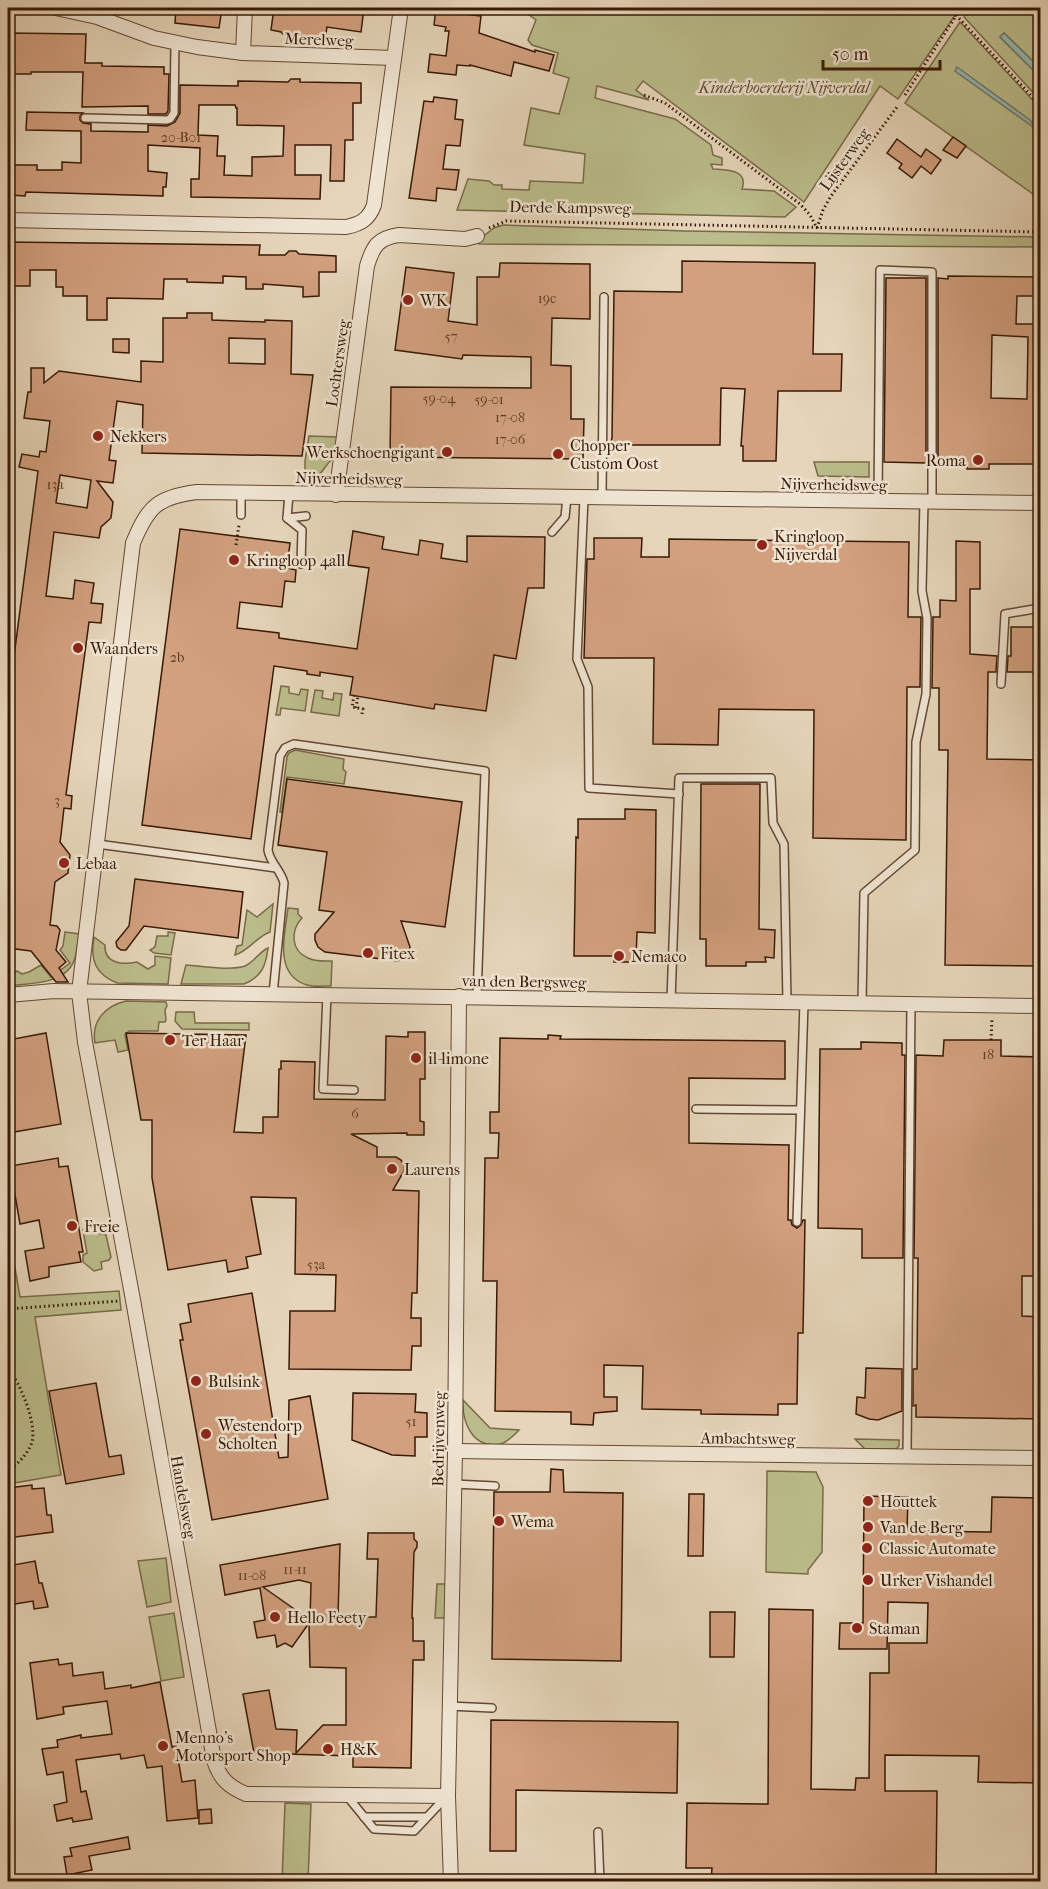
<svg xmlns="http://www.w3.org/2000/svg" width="1048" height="1889" font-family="'IM FELL French Canon',serif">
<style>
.green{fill:#bbbc8b;stroke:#7a6a48;stroke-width:1.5}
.water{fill:#96b8b2;stroke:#70786d;stroke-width:1.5}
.building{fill:#d2a07f;stroke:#381905;stroke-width:1.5;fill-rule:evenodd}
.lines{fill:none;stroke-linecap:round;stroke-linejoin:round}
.lane-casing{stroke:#644832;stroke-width:10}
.street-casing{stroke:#644832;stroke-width:16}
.path{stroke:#381905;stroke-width:3;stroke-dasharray:1.5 3;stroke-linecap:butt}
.lane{stroke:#efe4d2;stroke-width:7}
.street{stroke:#efe4d2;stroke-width:14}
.poi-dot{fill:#8f2418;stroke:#efe4d2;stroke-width:2}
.labels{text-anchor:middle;stroke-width:5;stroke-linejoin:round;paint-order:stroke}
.number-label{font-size:14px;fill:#5e3b24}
.street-label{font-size:16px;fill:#381905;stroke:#efe4d2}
.park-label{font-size:16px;font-style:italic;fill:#5f4a2d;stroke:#efe4d2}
.poi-label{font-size:16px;fill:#381905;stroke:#efe4d2;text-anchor:start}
</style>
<rect width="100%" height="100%" fill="#e6d5ba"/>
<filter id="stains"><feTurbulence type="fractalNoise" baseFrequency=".00333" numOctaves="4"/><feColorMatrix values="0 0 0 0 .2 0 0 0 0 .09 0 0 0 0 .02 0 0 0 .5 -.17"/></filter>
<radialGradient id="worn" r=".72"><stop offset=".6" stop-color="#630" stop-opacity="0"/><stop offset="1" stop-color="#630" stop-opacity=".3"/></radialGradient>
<g class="green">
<path d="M521,8H960L898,99L880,86L804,202L643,81L636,90L649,100L597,86L595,98L675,119L711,145L713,155L722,158V165L711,164L713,169C726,170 749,169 742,189L774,191L796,207L785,217L457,210L468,179L489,181L494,185H502V189L529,190L530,181L583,183L585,154L524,145L531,108L559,114L569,78L553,73L558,53L532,45L528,40L536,20L521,9Z"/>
<polygon points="970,8 1040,8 1040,68 1004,33 1000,37 1040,77 1040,100 964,17"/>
<polygon points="960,22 1040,108 1040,199 905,103"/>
<polygon points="503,225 686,231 1040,237 1040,247 479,244 476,242 494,228"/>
<path d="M309,436L338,437L334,458C322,466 323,479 305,481V461Z"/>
<polygon points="814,462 869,462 869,477 818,476"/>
<polygon points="281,686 289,687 289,693 299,695 301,689 308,690 305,711 281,708 280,715 276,715"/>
<polygon points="315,690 323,691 322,698 333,700 334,693 342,694 339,716 311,712"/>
<polygon points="295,750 344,759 343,769 346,772 344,784 287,777 282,812 280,812 287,757 289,753"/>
<path d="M273,904L270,932C256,937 249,951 235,955L237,946L242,945L247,910L257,917Z"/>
<path d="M288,908L298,909V914L302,918C290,931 291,951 308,958C316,962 324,961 332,961L331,986C324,986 314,987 307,985C273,975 285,933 288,908Z"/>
<path d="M65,932L79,934C78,941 77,950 75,958C67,985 31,983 8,986V977L17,971L22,974L29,972L41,965L51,977L70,963L60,950L63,946Z"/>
<polygon points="168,932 175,933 171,955 154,953 150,950 155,947 157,936 168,936"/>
<path d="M94,937L105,945C104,964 123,965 137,962L148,969L155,965V956L171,958L168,984L117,983C95,974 90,960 94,937Z"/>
<path d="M268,948C266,965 262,977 244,984H181L186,965C202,966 230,971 245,966C254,962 259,952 268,948Z"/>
<path d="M126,1001L166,1002L167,1006L165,1010L166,1020L165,1022H159L158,1031H129L125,1035L128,1050L118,1052L115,1040L95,1043C91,1021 105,1006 126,1001Z"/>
<polygon points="176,1012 194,1012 195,1023 249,1023 249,1030 182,1029 175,1021"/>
<polygon points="8,1227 20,1297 119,1291 121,1310 35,1317 61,1475 8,1484"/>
<polygon points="83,1230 106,1235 111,1257 109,1260 101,1262 102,1269 94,1271 83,1262 83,1255 87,1253"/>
<path d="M463,1400L490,1428L519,1430C514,1435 507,1443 500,1444C472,1449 462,1422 463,1400Z"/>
<polygon points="855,1439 899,1440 899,1446 896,1449 865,1449"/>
<polygon points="767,1471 816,1472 823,1487 822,1552 808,1570 808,1574 766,1572"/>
<polygon points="166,1558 171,1602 147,1607 138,1561"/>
<polygon points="437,1584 446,1584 446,1618 435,1618"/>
<polygon points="174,1613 184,1677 161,1681 149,1617"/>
<polygon points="285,1803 311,1804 308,1881 282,1881"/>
</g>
<g class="water">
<polygon points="1004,33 1040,68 1040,77 1000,37"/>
<polygon points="957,67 1030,120 1040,134 1040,149 1033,127 955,71"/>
</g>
<g class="building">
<polygon points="176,8 202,10 202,8 222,8 219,28 175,23"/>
<polygon points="274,8 316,8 316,10 343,13 344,8 364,8 361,32 327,27 325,39 293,34 291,35 283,34 281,32 271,30"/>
<polygon points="436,8 464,11 464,14 481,16 479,33 535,52 535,50 554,55 549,71 514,62 511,76 470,65 470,66 457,65 456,75 428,72 430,54 446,56 449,31 445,31 446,27 434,25"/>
<polygon points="8,33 86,34 85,63 102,63 102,66 164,67 164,74 169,74 168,111 166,114 148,114 148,106 82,107 83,72 31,72 31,74 11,74 12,59 8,58"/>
<path d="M291,79H300V82L361,83V103H353V140H345L344,181H330L331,145H295V175H321L320,199L191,197V179H199L200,148L148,145V171L167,173L166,187H163V196L26,192L25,196L11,195L12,165H37V170H62V162L81,163V131L26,130L27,112L83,113L80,116V120L83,123L91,124V131L148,132V125L167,126L175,122L180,113V85L238,86V81L288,82ZM199,105H235L236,108H237V125L284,126L283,156L252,157V176L224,175L225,156H217L218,136L198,135Z"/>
<polygon points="434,97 457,100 455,119 463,120 460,146 446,145 443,169 459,170 456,190 437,188 436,201 409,198 424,101 433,102"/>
<polygon points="953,137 966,146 957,158 943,150"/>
<polygon points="897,139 921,157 926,149 941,160 931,174 921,166 912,178 899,168 902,164 887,153"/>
<polygon points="8,242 260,245 259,255 285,255 289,251 296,251 299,254 336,256 336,272 319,272 319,296 303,297 303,287 263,284 263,289 246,289 246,277 223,276 223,283 187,282 187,279 164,279 163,299 107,298 107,320 87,320 87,296 63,296 63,287 56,287 56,270 30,270 30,286 8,286"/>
<polygon points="682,261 815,263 813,354 842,354 841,391 778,391 776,461 743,461 743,446 741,446 745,389 721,388 720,445 610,445 612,438 614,291 682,292"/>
<polygon points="500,263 590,264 590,319 552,318 551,365 571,366 571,419 584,419 583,459 390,457 391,387 531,388 531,357 463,355 462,359 395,350 406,267 454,273 448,321 477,325 477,277 499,277"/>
<path d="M948,276L1040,277V296H1017L1016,324H1041V464H989V469H967V464L938,463V278L948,279ZM992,335L1028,337L1027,399L991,398Z"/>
<polygon points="886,278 926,278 926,463 884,462"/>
<path d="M187,313H212V320L265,322V320L292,321L291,374L313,375L302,456L142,453L143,405L117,401L109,460L116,461L113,483L97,481L113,502L111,518L101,527L99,538L54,532L46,596L73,599L75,580L94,583L91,603L103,604L101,623L89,622L66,795L72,796L71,809L64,808L61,835L60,842L70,855L68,873L55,882L50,925L57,926L60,930L56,950L66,962L59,968L68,982H56L31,951L8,948V703L38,471L19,467L22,454L39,457L40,451L46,452L50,421L24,418L28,392H31V368H44V383L59,371L141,382V361L163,362V318H187ZM229,338L265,339V364L229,363ZM60,475L91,480L87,508L56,503Z"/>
<polygon points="113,339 129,339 129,353 113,352"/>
<polygon points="180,529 290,543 287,568 296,570 295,582 285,581 282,607 240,602 237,628 279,633 279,638 357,649 369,568 348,565 353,531 384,537 382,549 418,555 420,540 443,544 441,558 467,562 467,536 545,537 544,588 528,588 516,659 494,655 486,711 435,704 434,709 350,695 353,677 320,672 320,676 307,674 307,671 274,666 251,839 142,825"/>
<polygon points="594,538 642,538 641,557 669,557 669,539 909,542 908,617 921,617 921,618 920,687 907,687 906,840 813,838 814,710 719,709 718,745 653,744 654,658 584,658 587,559 594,559"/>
<polygon points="956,541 980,542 980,589 970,589 970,654 997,656 996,672 988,672 987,759 1041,760 1041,966 945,965 948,750 939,750 939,688 932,688 933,617 940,617 940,600 956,601"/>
<polygon points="1011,627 1041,627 1041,672 1007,672 1008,656 1011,656"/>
<polygon points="287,779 462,802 445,927 401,921 410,947 408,954 398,961 325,952 318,947 315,940 315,934 334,912 319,910 327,852 278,845"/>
<polygon points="701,784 760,784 759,929 775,930 774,958 765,957 766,962 746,962 746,966 706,966 706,939 700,939"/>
<polygon points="625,809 656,810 655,933 637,932 636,962 614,962 614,956 574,956 576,837 578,838 578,819 625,819"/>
<polygon points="135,879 243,892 238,938 144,926 126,950 121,950 117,947 116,942 129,926"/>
<polygon points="408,1032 425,1032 425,1079 420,1079 420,1121 424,1122 424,1135 407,1135 407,1133 351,1134 377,1147 377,1157 396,1157 401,1160 404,1165 404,1171 393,1190 419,1191 417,1293 412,1293 411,1318 421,1318 421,1346 412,1346 411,1370 289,1369 290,1311 335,1311 336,1275 295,1274 296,1198 251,1197 261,1254 246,1257 248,1268 228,1272 226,1260 168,1270 152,1178 152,1120 141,1120 126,1033 246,1035 234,1132 263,1133 263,1117 278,1117 279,1069 281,1069 281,1061 315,1062 314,1099 385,1100 386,1036 408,1037"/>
<polygon points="46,1033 61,1124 8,1133 8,1040"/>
<polygon points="548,1035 561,1036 560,1039 785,1041 785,1079 689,1078 689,1143 789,1145 788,1220 791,1220 792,1225 797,1228 801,1225 803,1220 805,1220 803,1333 798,1333 797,1404 778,1404 778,1415 701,1414 701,1410 642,1409 643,1366 604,1365 604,1397 617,1397 617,1411 594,1413 593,1425 571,1424 571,1412 495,1411 497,1281 483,1281 485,1158 498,1158 499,1133 490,1133 490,1112 499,1112 500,1038 548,1039"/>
<polygon points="944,1040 1001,1040 1001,1056 1041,1057 1041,1276 1022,1276 1022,1316 1041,1317 1041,1419 916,1417 916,1405 913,1406 913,1369 917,1369 918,1258 914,1258 916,1055 943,1056"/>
<polygon points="861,1042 902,1043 902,1055 905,1055 903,1258 862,1258 862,1229 818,1228 820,1049 861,1049"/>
<polygon points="58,1158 59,1167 68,1166 83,1252 79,1252 81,1262 49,1267 49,1277 30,1281 25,1251 44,1248 39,1220 20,1224 10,1166"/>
<polygon points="252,1293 279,1458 288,1457 289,1400 310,1396 328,1499 212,1520 181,1347 180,1340 183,1340 180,1324 191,1322 188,1304"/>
<polygon points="866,1368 902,1369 902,1411 878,1420 869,1419 856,1414 857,1397 865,1398"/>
<polygon points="96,1383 109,1457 121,1455 124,1474 66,1484 49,1391"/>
<polygon points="353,1393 416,1394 415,1412 427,1413 427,1437 415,1437 415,1456 392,1455 352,1440"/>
<polygon points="551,1469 563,1470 564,1492 623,1493 621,1661 492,1659 494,1492 550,1492"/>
<polygon points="32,1485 32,1489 44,1488 47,1515 51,1515 53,1532 8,1538 8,1488"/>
<polygon points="689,1494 704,1494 703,1556 688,1556"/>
<polygon points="864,1496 908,1497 907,1531 991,1532 992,1497 1041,1498 1041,1783 978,1782 979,1756 885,1755 885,1791 937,1791 936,1881 711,1881 712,1868 686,1868 687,1803 768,1804 769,1609 813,1610 811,1789 855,1790 856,1778 869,1778 870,1673 889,1673 889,1643 927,1643 928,1603 888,1602 887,1649 839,1649 840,1623 863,1623"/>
<path d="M368,1533H414V1539L417,1542V1547L414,1552L412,1618H413V1641H424V1660H413L411,1768L353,1767V1756L254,1753L243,1694L269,1690L276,1729L297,1730L296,1753L323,1725H346V1668L310,1667L309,1623L292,1647L285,1643L277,1647L275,1635L257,1638L254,1622L265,1620L260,1588L225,1595L220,1565L340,1544L338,1617H376L378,1559H367ZM299,1580L311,1583L310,1620L263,1587Z"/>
<polygon points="35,1561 39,1583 42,1583 48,1607 34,1609 33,1601 8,1605 8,1588 11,1587 8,1566"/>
<polygon points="710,1612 735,1612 734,1657 710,1657"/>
<polygon points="58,1659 59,1665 72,1663 73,1676 103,1672 105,1689 131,1685 131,1688 160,1682 172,1747 176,1746 182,1782 195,1780 198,1818 167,1821 162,1766 147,1768 144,1755 121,1759 120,1754 76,1760 81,1792 86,1791 92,1819 73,1822 72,1818 57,1821 54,1805 67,1802 63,1772 47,1775 42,1749 58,1747 57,1740 81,1735 81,1738 112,1734 107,1701 63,1707 64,1714 37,1719 30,1663"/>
<polygon points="491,1720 678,1722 677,1793 516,1790 516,1851 490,1851"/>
<polygon points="211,1809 212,1823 199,1824 199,1810"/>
<polygon points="128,1837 130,1849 89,1856 92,1870 67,1875 64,1857 72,1856 70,1848"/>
</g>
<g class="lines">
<defs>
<g id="lane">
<polyline points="85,118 167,120 170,119 174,113 175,43"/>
<polyline points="289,494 287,518 302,530 301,564"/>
<polyline points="602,497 604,297"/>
<polyline points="584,498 577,659 588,687 589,788 679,794"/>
<polyline points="878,501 880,270 932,272 932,501"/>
<polyline points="241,515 241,493"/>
<polyline points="287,518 306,516"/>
<polyline points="552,532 565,517 567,497"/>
<polyline points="1001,684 1005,614 1040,608"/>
<polyline points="97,844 276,868"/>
<path d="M273,994L284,883C281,870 270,863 268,850L280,756L285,748L294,744L485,771L477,997"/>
<polyline points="327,995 323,1089 354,1090"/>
<polyline points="671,1000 679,778 771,778 773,823 784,844 787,1002"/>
<polyline points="862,1003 864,893 915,850 916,742 926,694 927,618 922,591 924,501"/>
<polyline points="696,1109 799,1110"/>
<polyline points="797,1222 804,1003"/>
<polyline points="907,1456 911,1003"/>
<polyline points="454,1484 495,1486"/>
<polyline points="449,1706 492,1708"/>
<polyline points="347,1796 374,1829 414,1831 446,1797"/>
<polyline points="364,1817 426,1817"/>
<polyline points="598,1832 600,1882"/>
</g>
<g id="street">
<polyline points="56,8 97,17 154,38 197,47 243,53 394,58"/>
<polyline points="243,53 245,8"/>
<path d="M8,220L346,227C361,224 369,219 374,205L401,8"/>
<path d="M336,495L367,266C373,246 378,238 399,235L465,239L477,236"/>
<polyline points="8,995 54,991 1040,1006"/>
<polyline points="455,1451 1040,1458"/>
<path d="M448,1796L246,1794C229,1787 219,1778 214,1760L133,1300L85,1042L79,992L133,543C148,507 157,497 197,492L1040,503"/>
<polyline points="451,1882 448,1796 455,1451 459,996"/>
</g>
</defs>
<use href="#lane" class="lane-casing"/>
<use href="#street" class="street-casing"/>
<g class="path">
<polyline points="956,15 1040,105"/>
<polyline points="644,95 665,103 800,204 810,215 817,228"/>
<polyline points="905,95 961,8"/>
<polyline points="489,228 506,221 1040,232"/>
<polyline points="817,228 823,210 831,196 897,107"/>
<polyline points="236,545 239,525"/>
<polyline points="354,695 352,707 363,709 362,714"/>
<polyline points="356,708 358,696"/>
<polyline points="991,1040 992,1019"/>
<polyline points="8,1309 119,1301"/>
<path d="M8,1368C20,1383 37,1423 32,1442C28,1454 18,1464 8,1470"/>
</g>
<use href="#lane" class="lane"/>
<use href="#street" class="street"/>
</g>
<g class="poi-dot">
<circle cx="408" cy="300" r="6"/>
<circle cx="98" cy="436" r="6"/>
<circle cx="447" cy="452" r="6"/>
<circle cx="558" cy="454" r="6"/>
<circle cx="978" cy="460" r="6"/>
<circle cx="762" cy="545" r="6"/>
<circle cx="234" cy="560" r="6"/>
<circle cx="78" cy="648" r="6"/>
<circle cx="64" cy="863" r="6"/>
<circle cx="368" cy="953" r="6"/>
<circle cx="619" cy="956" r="6"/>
<circle cx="170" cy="1040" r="6"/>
<circle cx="416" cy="1058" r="6"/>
<circle cx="392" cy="1169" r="6"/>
<circle cx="72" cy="1226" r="6"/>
<circle cx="196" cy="1381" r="6"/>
<circle cx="206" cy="1434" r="6"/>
<circle cx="868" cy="1501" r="6"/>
<circle cx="499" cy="1521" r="6"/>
<circle cx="868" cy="1527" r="6"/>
<circle cx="867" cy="1548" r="6"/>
<circle cx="868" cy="1580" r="6"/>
<circle cx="275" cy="1617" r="6"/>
<circle cx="857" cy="1628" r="6"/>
<circle cx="163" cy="1746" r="6"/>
<circle cx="328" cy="1749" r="6"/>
</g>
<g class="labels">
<g class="number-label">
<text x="181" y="142">20-B01</text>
<text x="547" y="303">19c</text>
<text x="451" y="341">57</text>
<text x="439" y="403">59-04</text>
<text x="489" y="404">59-01</text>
<text x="510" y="422">17-08</text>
<text x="510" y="444">17-06</text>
<text x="55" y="489">13a</text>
<text x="177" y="662">2b</text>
<text x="57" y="805">3</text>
<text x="988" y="1059">18</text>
<text x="355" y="1118">6</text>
<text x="316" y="1269">53a</text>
<text x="411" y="1426">51</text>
<text x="295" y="1574">11-11</text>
<text x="252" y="1580">11-08</text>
</g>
<g class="street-label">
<text transform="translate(319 39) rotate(2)" y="6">Merelweg</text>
<text transform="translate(844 159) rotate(-54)" y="6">Lijsterweg</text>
<text transform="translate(570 207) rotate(1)" y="6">Derde Kampsweg</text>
<text transform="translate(337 363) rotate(-82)" y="6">Lochtersweg</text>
<text transform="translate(349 478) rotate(1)" y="6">Nijverheidsweg</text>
<text transform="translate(834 484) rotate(1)" y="6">Nijverheidsweg</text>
<text transform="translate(524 981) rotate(1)" y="6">van den Bergsweg</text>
<text transform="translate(748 1438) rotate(1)" y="6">Ambachtsweg</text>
<text transform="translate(438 1439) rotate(-89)" y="6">Bedrijvenweg</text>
<text transform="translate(184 1497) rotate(80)" y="6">Handelsweg</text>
</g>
<g class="park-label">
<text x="784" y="93">Kinderboerderij Nijverdal</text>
</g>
<g class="poi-label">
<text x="420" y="306">WK</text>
<text x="110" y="442">Nekkers</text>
<text x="570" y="451">Chopper<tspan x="570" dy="18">Custom Oost</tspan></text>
<text x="435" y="458" text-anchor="end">Werkschoengigant</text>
<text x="966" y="466" text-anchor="end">Roma</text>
<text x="774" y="542">Kringloop<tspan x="774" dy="18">Nijverdal</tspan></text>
<text x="246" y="566">Kringloop 4all</text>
<text x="90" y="654">Waanders</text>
<text x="76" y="869">Lebaa</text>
<text x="380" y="959">Fitex</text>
<text x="631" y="962">Nemaco</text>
<text x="182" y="1046">Ter Haar</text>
<text x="428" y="1064">il-limone</text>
<text x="404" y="1175">Laurens</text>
<text x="84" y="1232">Freie</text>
<text x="208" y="1387">Bulsink</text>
<text x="218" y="1431">Westendorp<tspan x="218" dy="18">Scholten</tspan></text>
<text x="880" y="1507">Houttek</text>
<text x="511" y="1527">Wema</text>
<text x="880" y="1533">Van de Berg</text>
<text x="879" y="1554">Classic Automate</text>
<text x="880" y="1586">Urker Vishandel</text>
<text x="287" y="1623">Hello Feety</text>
<text x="869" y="1634">Staman</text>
<text x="175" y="1743">Menno's<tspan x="175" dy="18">Motorsport Shop</tspan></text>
<text x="340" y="1755">H&amp;K</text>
</g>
</g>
<rect width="1048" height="1889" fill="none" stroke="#e6d5ba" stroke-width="30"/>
<rect x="9" y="9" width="1030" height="1871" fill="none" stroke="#381905" stroke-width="3"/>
<rect x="15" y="15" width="1018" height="1859" fill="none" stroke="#381905" stroke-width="1.5"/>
<path d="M823 60v9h117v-9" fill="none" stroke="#381905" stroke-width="3"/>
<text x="832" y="60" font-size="18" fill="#381905" stroke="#efe4d2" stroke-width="4.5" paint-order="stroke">50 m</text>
<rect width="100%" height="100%" filter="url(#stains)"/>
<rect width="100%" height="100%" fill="url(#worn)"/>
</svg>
